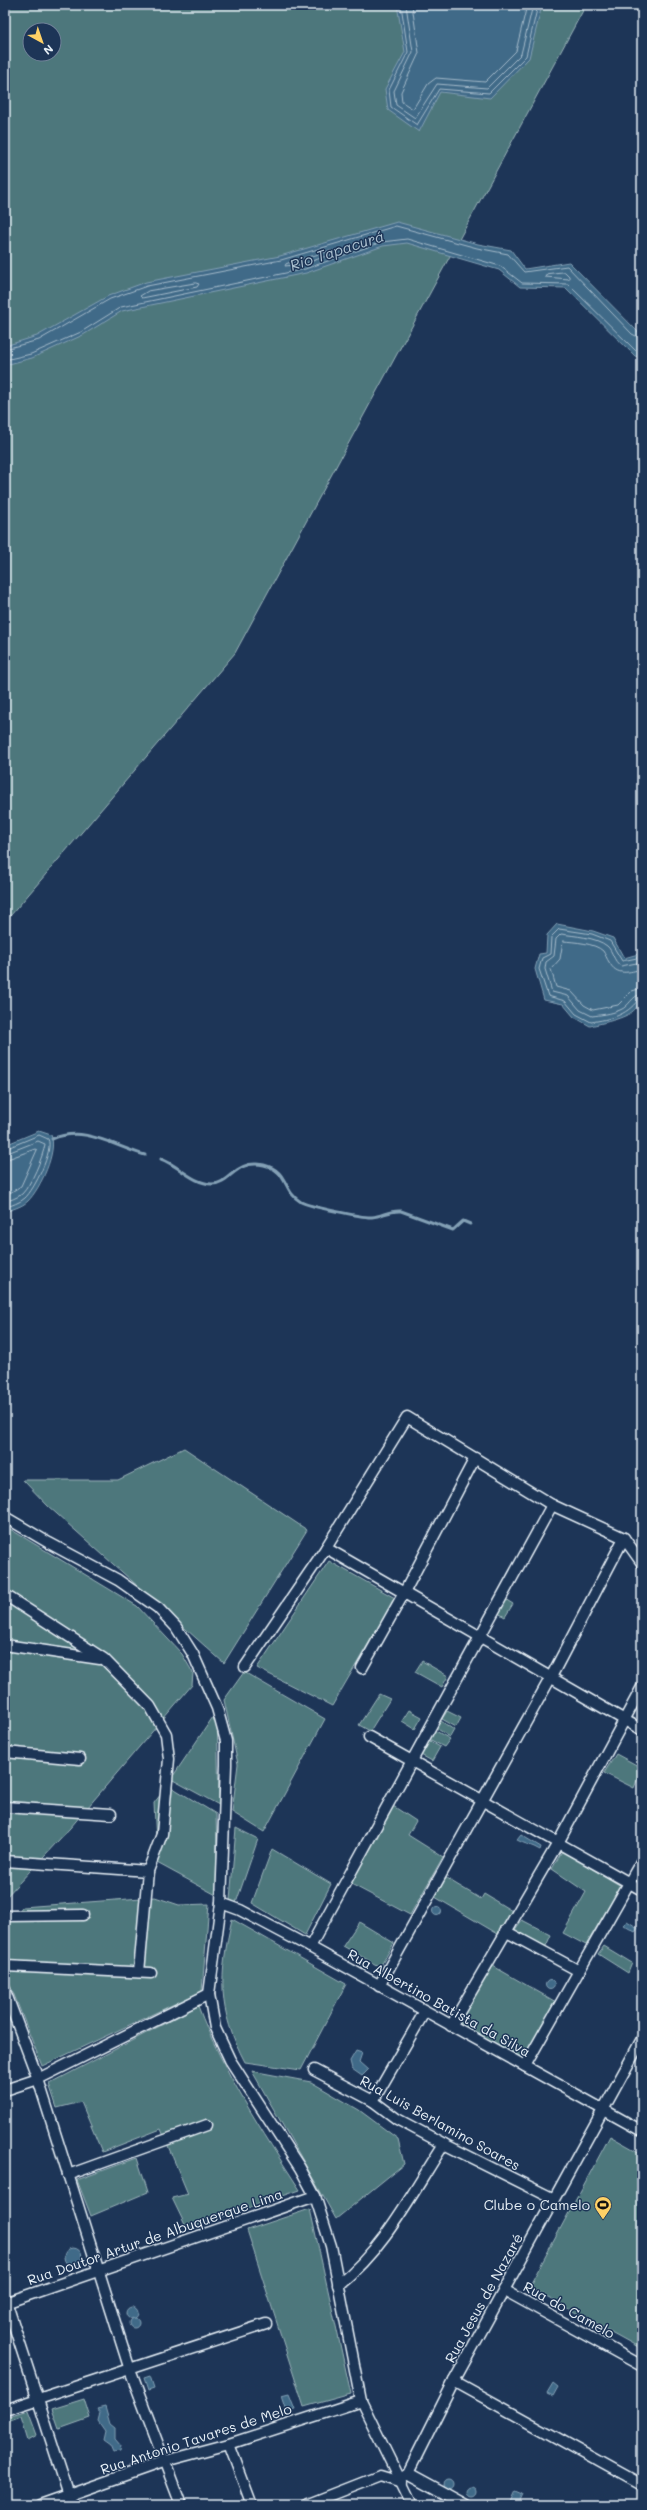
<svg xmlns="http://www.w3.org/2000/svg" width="647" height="2510" font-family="Mali,sans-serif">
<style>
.green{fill:#4e777c;stroke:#9bb4ba;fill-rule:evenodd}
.water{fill:#406a88;stroke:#83a0b5}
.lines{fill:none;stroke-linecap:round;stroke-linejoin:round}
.shore{stroke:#a5bbcb;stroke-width:1}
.stream{stroke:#83a0b5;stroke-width:3}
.minor-casing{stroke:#e8f1f8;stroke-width:13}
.minor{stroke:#1d3557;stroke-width:10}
.labels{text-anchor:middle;stroke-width:3;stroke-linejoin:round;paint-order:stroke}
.street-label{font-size:14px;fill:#e8f1f8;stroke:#1d3557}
.poi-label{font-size:14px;fill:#e8f1f8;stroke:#1d3557;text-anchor:end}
.water-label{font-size:15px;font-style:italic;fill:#adc2d1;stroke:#1d3557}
</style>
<rect width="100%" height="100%" fill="#1d3557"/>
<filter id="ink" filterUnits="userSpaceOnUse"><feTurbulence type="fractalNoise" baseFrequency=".025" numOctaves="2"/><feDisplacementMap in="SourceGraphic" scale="8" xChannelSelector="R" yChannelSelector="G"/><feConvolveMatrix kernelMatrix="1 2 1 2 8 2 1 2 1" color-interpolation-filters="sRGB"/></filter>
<g filter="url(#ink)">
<g class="green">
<path d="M5,5H586L235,653L5,922ZM30,30H54V54H30Z"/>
<polygon points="184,1448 307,1530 224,1663 48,1506 23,1480 118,1480"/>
<polygon points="5,1526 137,1606 182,1654 193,1673 192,1685 70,1828 5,1898"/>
<polygon points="329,1561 395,1598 332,1706 257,1668"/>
<polygon points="505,1599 513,1604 505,1617 498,1613"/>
<polygon points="422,1661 448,1676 442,1687 415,1672"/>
<polygon points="244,1672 325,1719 264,1832 232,1812 238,1764 224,1700"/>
<polygon points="379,1694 390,1699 370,1731 359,1725"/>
<polygon points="409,1710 422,1717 415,1729 402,1721"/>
<polygon points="217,1711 219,1805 171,1779"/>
<polygon points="447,1711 461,1718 456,1727 442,1719"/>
<polygon points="441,1721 454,1730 450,1737 436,1728"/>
<polygon points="434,1730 450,1739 444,1747 429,1739"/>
<polygon points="428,1740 440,1747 432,1761 419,1754"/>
<polygon points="616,1754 642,1768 634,1788 604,1773"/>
<polygon points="168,1785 216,1814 218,1896 157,1863 154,1803"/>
<polygon points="393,1806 416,1821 408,1835 443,1857 410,1915 351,1884"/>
<polygon points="236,1828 258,1839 236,1903 230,1900"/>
<polygon points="272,1849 331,1884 305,1935 252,1903"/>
<polygon points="562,1851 621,1886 586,1945 563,1933 586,1892 552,1869"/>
<polygon points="446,1878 481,1899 484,1894 512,1911 498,1934 435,1897"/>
<polygon points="155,1897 179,1905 209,1904 202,1991 42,2066 5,1972 5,1928 22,1907"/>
<path d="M232,1919L346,1984L301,2070L245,2062C217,2009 219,1976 232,1919Z"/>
<polygon points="522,1920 551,1935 545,1948 514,1931"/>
<polygon points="359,1922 394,1943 380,1967 343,1946"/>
<polygon points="604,1946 632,1963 628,1973 598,1954"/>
<polygon points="493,1966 556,2002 523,2060 456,2024"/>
<path d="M198,2006C223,2072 262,2131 300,2190L187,2229L172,2198L188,2194L161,2129L102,2152L81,2102L57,2108L49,2084Z"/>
<polygon points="252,2071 311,2082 359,2110 398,2139 404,2164 336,2219"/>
<polygon points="610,2136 642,2154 642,2349 529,2287"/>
<polygon points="137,2158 148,2192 91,2216 77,2180"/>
<polygon points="310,2209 351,2394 304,2407 247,2230"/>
<polygon points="84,2399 90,2418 59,2429 52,2409"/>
<polygon points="28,2411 37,2435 28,2440 21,2417 5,2423 5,2418"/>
</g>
<g class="water">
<polygon points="397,5 542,5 529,58 490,98 440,92 419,132 388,110 385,89 405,52"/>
<polygon points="397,222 478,244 511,250 525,269 569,262 642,336 642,358 635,356 566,288 520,287 499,270 407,243 383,246 306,273 122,311 83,335 32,358 5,365 5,346 37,336 108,296 146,282 280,256"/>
<path d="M557,924L593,931L613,938L624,958L642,953C642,1010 647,1013 590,1026L574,1017L563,1004L544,1000L535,969L539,954L546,953L547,935Z"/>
<path d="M39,1131L51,1135C58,1151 40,1189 28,1201C22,1207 12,1209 5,1212V1145Z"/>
<path d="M521,1835L541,1847L540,1850C532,1845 524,1844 517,1840Z"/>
<circle cx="437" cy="1911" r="4.5"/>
<polygon points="627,1921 638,1928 635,1932 623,1925"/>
<circle cx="550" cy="1985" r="4.5"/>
<polygon points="356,2051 362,2053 359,2062 368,2070 362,2076 352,2069 350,2061"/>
<circle cx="73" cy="2257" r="9"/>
<circle cx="132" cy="2313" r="6"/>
<circle cx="134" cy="2323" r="5"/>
<polygon points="150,2376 154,2388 148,2390 144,2378"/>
<polygon points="553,2383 558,2387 553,2396 547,2393"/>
<polygon points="289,2394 295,2409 286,2411 281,2396"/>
<polygon points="105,2407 110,2424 115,2428 115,2439 121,2446 120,2451 113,2452 110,2445 103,2440 105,2431 98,2421 100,2413 97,2409"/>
<circle cx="449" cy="2484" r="5"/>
<circle cx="473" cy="2492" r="5"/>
<polygon points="516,2491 523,2494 518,2505 510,2504"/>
</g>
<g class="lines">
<g class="shore">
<polyline points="401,5 408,52 389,90 391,107 417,125 439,89 489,93 526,56 538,5"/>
<polyline points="406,5 413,52 394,91 396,105 415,118 437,84 487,88 521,54 533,5"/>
<polyline points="412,5 419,53 401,92 402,102 413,109 428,84 436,78 485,82 516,51 527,5"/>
<polygon points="330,251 333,252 332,254 304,264 285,266 286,264"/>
<polygon points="565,272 569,276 569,279 545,277 547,274"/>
<polygon points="196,283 199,284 197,287 142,298 140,296 148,291"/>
<polyline points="5,349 39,340 110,299 147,286 281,260 396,226 477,248 508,254 524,272 567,266 632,334 642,339"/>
<polyline points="5,360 31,354 81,332 121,307 305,269 382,242 407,239 500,266 522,283 568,284 637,352 642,353"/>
<path d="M642,957L622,961L610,941L592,934L559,929L551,937L550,954L542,958L539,969L548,996L565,1001L576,1014L591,1022C610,1019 626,1016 638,1000L642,999"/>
<path d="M642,962L621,966C613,961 613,951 607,946C596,937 574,936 561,934L556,939L554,956L546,962L545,969L552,992L568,996L580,1010L592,1016C600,1015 611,1014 620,1010C629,1007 632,995 642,994"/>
<path d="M642,969C629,972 617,977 609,962C607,959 605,954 603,951C595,943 574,942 563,941L560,959L551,969L556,987L571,991L584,1005L593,1010L618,1005L632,991L642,988"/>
<path d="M5,1149L39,1135L48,1139C54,1150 34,1190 25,1198C20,1203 11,1205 5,1208"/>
<path d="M5,1154L38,1141L45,1144C43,1157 31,1185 22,1194C17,1198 10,1200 5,1202"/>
<polyline points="5,1160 35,1149 37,1150 21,1186 5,1196"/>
</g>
<g class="stream">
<path d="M52,1139C85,1125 113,1146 145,1155"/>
<path d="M161,1159C178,1165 193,1184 212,1184C231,1184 234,1159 264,1165C289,1171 282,1191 301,1202C308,1206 364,1218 372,1217C383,1216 389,1210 401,1211L453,1230L463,1221L470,1224"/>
</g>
<defs>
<g id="minor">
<polyline points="5,1517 49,1543 118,1580 158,1608 176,1627 193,1654 217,1708 226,1741 226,1765 221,1903 209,1994 215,2028 230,2060 300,2168 315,2196 331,2246 361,2401 412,2505"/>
<polyline points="326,1548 642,1730"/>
<polyline points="5,1595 104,1659 150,1706 166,1734 169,1759 162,1834 148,1871"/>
<polyline points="5,1645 100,1659"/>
<polyline points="245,1667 326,1548 407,1417 552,1505 624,1538 642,1563"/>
<polyline points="362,1668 404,1593 475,1458"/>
<polyline points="369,1737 642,1890"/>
<polyline points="5,1752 80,1759"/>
<polyline points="5,1807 111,1814"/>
<polyline points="5,1861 148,1871 139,1972"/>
<polyline points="221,1903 240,1910 310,1947 642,2131"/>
<polyline points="5,1916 83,1915"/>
<polyline points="505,1931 579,1971"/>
<polyline points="310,1947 552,1505"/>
<polyline points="5,1966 151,1973"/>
<polyline points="379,1986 551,1677 624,1538"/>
<polyline points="5,1991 38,2079 130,2370 181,2505"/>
<polyline points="451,2026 558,1843 642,1687"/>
<polyline points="525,2066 642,1860"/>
<polyline points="314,2070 373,2101 397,2119 444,2144 554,2199"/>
<polyline points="5,2090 38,2079 209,1994"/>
<polyline points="373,2101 425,2011"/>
<polyline points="68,2175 207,2125"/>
<path d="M338,2285C385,2248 412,2193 444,2144"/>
<polyline points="504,2290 642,2366"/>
<polyline points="5,2298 72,2505"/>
<polyline points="5,2303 315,2196"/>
<polyline points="454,2381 642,2485"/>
<polyline points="5,2410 266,2324"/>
<polyline points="229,2444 252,2505"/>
<polyline points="408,2473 467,2505"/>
<polyline points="400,2478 408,2473 454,2381 642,2039"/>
<polyline points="40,2505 165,2461 229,2444 361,2401"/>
<polyline points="306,2505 380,2476 403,2483"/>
</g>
</defs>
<use href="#minor" class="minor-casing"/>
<use href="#minor" class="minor"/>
</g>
</g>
<defs>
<symbol id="stadium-pin" viewBox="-11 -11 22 30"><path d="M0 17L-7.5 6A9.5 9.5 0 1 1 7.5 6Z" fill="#ffd166" stroke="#1d3557"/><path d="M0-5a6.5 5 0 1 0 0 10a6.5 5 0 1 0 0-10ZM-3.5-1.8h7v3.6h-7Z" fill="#111"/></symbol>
</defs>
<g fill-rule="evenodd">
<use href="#stadium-pin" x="593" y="2195" width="20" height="27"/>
</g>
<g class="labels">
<g class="street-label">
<text transform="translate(439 2003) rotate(29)" y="5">Rua Albertino Batista da Silva</text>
<text transform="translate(440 2123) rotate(29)" y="5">Rua Luis Berlamino Soares</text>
<text transform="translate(155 2237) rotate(-19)" y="5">Rua Doutor Artur de Albuquerque Lima</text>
<text transform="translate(484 2298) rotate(-61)" y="5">Rua Jesus de Nazaré</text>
<text transform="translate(569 2310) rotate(29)" y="5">Rua do Camelo</text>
<text transform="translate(196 2439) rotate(-18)" y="5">Rua Antonio Tavares de Melo</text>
</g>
<g class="poi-label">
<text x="590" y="2210">Clube o Camelo</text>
</g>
<g class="water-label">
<text transform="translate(337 251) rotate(-18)" y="5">Rio Tapacurá</text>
</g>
</g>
<rect width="647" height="2510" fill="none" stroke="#1d3557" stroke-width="20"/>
<rect x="10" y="10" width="627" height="2490" fill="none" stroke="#e8f1f8" stroke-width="1.5" filter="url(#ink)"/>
<g transform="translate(42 42) rotate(140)"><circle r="19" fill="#1d3557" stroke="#6e8097"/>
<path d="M0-3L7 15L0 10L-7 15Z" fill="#ffd166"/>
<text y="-6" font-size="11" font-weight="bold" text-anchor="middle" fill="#e8f1f8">N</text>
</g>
</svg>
